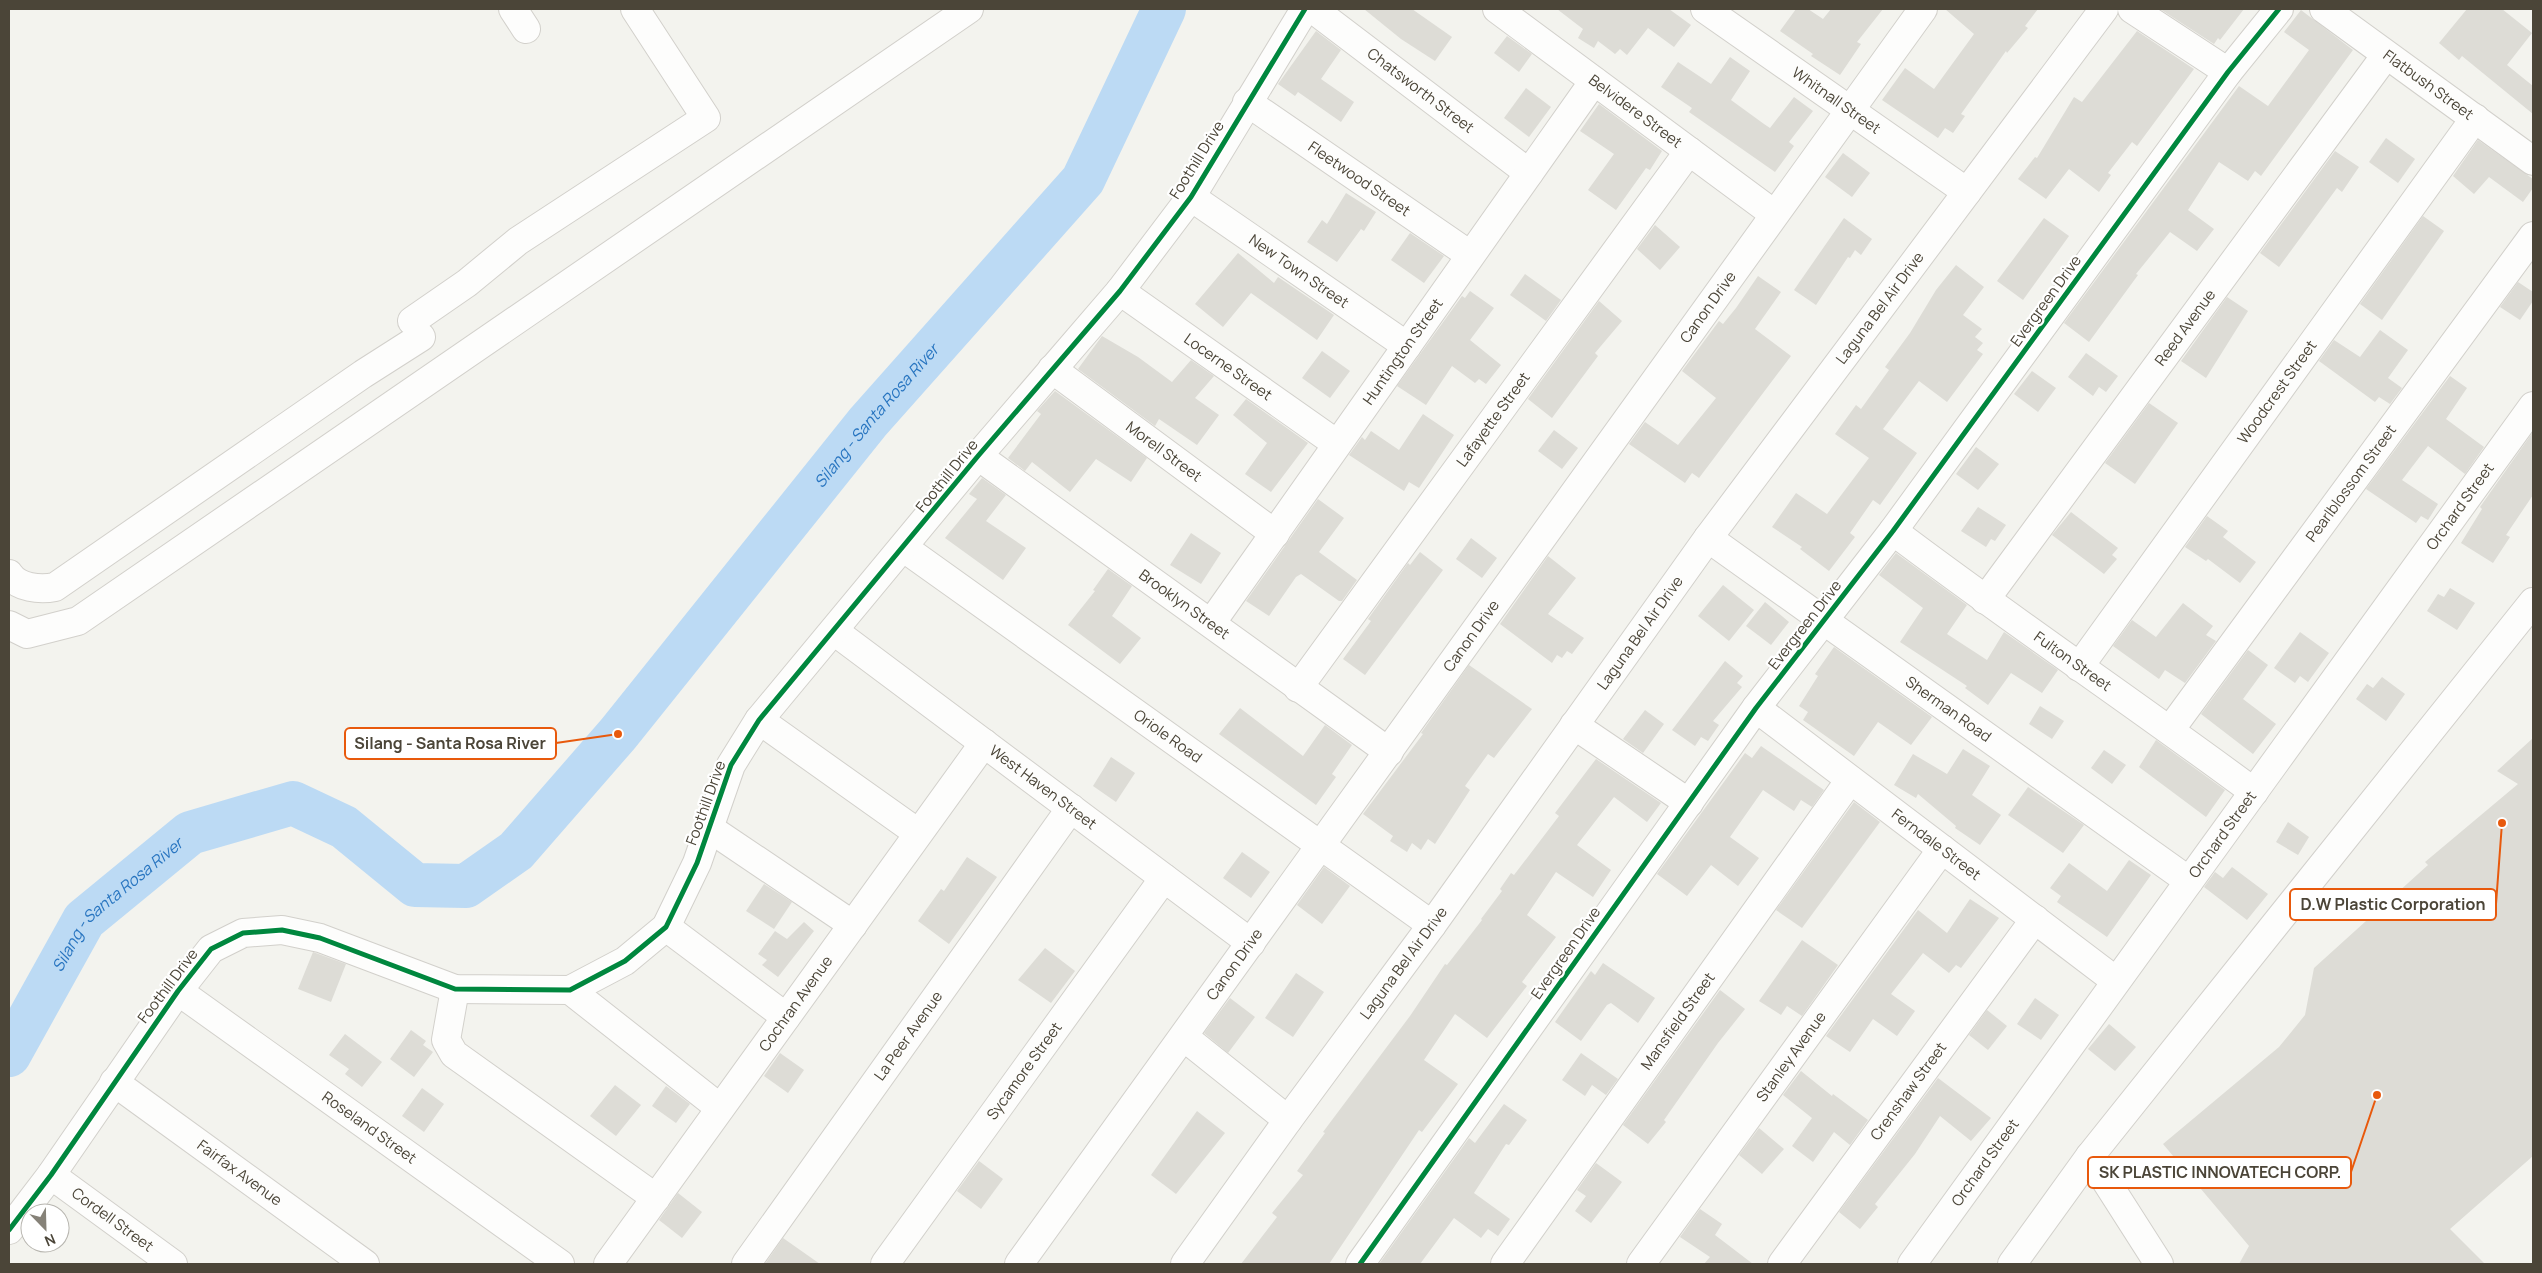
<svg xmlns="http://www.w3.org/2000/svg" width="2542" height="1273" font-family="Manrope,sans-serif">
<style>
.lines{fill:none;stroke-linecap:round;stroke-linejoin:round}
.river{stroke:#bcdaf4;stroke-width:44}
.building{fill:#dddcd6}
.minor-casing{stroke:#d2d0cb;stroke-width:30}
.minor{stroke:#fdfdfc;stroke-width:28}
.cycleway-casing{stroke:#fff;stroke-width:8}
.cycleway{stroke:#00873e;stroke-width:5}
.labels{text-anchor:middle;stroke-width:4.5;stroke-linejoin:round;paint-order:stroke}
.street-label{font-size:15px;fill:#4b4538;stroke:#fff}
.water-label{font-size:16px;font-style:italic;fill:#2875c0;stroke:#fff}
.leader{fill:none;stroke:#e8590c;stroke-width:2}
.callout-dot{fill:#e8590c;stroke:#fff;stroke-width:2}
.callout{fill:#fff;stroke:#e8590c;stroke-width:2}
.callout-label{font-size:16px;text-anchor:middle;font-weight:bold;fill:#4b4538}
</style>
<rect width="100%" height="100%" fill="#f3f3ee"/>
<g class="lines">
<path class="river" id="s1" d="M9,1055L84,920L190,833L293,803L344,827L415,885L466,886L516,851L618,734L868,422L1083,180L1164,9"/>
</g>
<g class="building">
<polygon points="1364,9 1412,9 1452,37 1435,61 1401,39"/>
<polygon points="1557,9 1669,9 1691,25 1674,47 1648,28 1627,55 1620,49 1615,54 1598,41 1594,48 1578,38 1583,29"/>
<polygon points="1796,9 1808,9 1823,19 1831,9 1883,9 1857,42 1861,44 1840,75 1811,56 1813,54 1780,31"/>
<polygon points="1945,9 2038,9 2025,26 2028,28 2007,53 2006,51 1961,114 1965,116 1953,133 1945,128 1938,138 1882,100 1905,68 1934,89 1974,34"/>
<polygon points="2160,9 2244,9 2220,40 2218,38 2214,44"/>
<polygon points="2467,9 2502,9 2532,33 2507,65 2533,86 2533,114 2462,56 2459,60 2439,43"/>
<polygon points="2301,10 2353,50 2261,176 2255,171 2248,181 2219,162 2188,210 2214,229 2197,251 2170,232 2136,274 2138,275 2089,342 2064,323 2239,86 2268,106 2309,50 2284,32"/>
<polygon points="1316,31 1341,50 1321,79 1354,102 1341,122 1298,92 1295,96 1278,84"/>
<polygon points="2137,31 2194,69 2137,146 2132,142 2108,173 2111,175 2099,192 2069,169 2046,199 2018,179 2035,157 2037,158 2074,97 2082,102"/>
<polygon points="1507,36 1532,54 1519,72 1494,53"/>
<polygon points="1730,57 1750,71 1731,100 1764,124 1770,128 1794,97 1813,111 1789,142 1794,146 1775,172 1689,112 1692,108 1661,87 1678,62 1711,84"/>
<polygon points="1526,88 1551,107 1529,137 1504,118"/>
<polygon points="1599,104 1662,151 1650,170 1646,168 1616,210 1588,190 1614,154 1580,131"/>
<polygon points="2386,138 2415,159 2398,183 2369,162"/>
<polygon points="2478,140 2533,179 2533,188 2523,202 2489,177 2474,194 2453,176"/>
<polygon points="2335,151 2359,167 2342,192 2337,188 2279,267 2260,253"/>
<polygon points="1843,153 1870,173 1852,197 1825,177"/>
<polygon points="1346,193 1376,212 1364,231 1361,229 1337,262 1307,242 1322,220 1327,224"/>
<polygon points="2423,216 2444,231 2382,320 2360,304"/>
<polygon points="1844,218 1872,239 1861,255 1855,250 1850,258 1848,257 1816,305 1794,290"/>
<polygon points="2044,218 2069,236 2023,300 1997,281"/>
<polygon points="1655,225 1680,247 1660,270 1637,249"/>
<polygon points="1410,233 1444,256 1424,283 1391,260"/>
<polygon points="1238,253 1274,283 1278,277 1334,315 1317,340 1251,293 1223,327 1195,304"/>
<polygon points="1956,265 1984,287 1963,315 1982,329 1975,337 1983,343 1977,350 1983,354 1947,402 1919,381 1883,429 1917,453 1880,505 1873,500 1850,533 1855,537 1829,571 1800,549 1802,547 1772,527 1796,493 1827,514 1869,458 1835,434 1856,405 1861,409 1889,370 1885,367 1910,333 1936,290"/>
<polygon points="1525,274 1561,300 1546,321 1510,295"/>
<polygon points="1758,276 1781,292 1755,329 1791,356 1699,478 1692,473 1685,483 1629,444 1645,422 1678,445 1716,398 1682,371 1719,321 1723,324 1736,308"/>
<polygon points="2518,282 2533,292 2533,301 2520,320 2500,307"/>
<polygon points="1470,291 1494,308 1470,340 1501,365 1486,384 1479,379 1475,383 1452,366 1426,405 1397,386 1462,296 1465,298"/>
<polygon points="2227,297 2248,311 2206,378 2181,361"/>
<polygon points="1599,301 1622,321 1595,353 1598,356 1552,418 1528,399"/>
<polygon points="2380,330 2408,350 2388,378 2402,388 2390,404 2379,397 2375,402 2319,361 2334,340 2360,357"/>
<polygon points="1102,336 1138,357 1172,382 1191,360 1214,376 1195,398 1219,415 1197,445 1159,419 1155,426 1078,369"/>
<polygon points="1322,351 1350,371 1330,398 1302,378"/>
<polygon points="2086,353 2118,376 2106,392 2099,387 2093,396 2068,377"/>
<polygon points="2032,371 2056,388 2038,412 2014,394"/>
<polygon points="2450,376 2467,388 2446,419 2484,447 2465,474 2428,446 2402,480 2438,504 2428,520 2421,516 2416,523 2366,489"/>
<polygon points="1055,391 1147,458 1131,482 1096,459 1070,492 1032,462 1025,471 1008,458 1041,414 1037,411"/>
<polygon points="1246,399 1308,443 1271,492 1245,474 1267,443 1233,415"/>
<polygon points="2149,403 2178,423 2135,484 2105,463"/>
<polygon points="1423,414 1454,435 1419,488 1409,482 1404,491 1349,455 1362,437 1365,440 1371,431 1399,450"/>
<polygon points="1554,430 1578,448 1562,469 1538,451"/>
<polygon points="2533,432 2533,495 2506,535 2510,537 2493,563 2461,543 2482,509 2480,507"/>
<polygon points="1976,447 1999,464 1978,490 1956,474"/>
<polygon points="982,478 1006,495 986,521 1026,548 1003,580 945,538 977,499 969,494"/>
<polygon points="1318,499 1344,518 1319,552 1357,580 1342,601 1339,601 1301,574 1296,577 1269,616 1246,601"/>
<polygon points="1978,507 2006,525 1995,541 1991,539 1986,547 1961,531"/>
<polygon points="2071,512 2118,548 2112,555 2117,559 2104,574 2052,535"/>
<polygon points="2207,516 2228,531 2223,537 2256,562 2240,583 2208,559 2206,561 2185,547"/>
<polygon points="1191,533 1221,553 1201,584 1170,565"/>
<polygon points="1471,538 1497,558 1482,578 1456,559"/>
<polygon points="1420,552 1443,570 1365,675 1343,659 1371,621 1368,619 1408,563 1410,565"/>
<polygon points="1896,553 1967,605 1947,634 1987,660 2004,632 2058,670 2042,693 2011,673 1988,705 1965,688 1967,686 1900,642 1923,608 1879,575"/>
<polygon points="1548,556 1576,578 1548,614 1584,638 1572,654 1567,651 1562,658 1557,655 1552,663 1500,624"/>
<polygon points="1108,569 1132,586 1112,616 1141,638 1120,664 1068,625 1095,591 1093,590"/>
<polygon points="1723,585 1754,610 1729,641 1698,616"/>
<polygon points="2450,588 2475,603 2457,630 2427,611 2438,594 2444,597"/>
<polygon points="1765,602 1789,622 1771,645 1746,626"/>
<polygon points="2183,603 2213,626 2206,635 2216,641 2185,683 2165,670 2159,679 2113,646 2132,620 2156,637"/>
<polygon points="2300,632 2329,653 2308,682 2300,676 2295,683 2274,668"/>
<polygon points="1834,647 1932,717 1911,745 1878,722 1854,756 1803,720 1808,712 1799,706 1818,676 1815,674"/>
<polygon points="2248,650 2268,665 2243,699 2276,724 2253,754 2201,714"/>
<polygon points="1725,661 1743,676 1737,683 1742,687 1713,721 1719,725 1708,741 1701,737 1695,746 1672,730"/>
<polygon points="1469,665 1532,709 1494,758 1488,754 1465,786 1470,790 1435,844 1428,839 1421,850 1412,843 1407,852 1390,841 1393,836 1363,814 1423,734 1421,733"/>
<polygon points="2382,677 2405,694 2386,721 2356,699 2367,684 2373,688"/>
<polygon points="2040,706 2064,721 2052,739 2029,724"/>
<polygon points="1240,708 1303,756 1325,725 1352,745 1332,774 1336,777 1316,805 1219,734"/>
<polygon points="1645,710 1664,724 1643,753 1623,739"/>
<polygon points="2533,738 2533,1156 2450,1229 2485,1264 2239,1264 2249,1246 2163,1144 2279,1047 2305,1015 2314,968 2428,865 2425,862 2518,784 2497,771"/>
<polygon points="2156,740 2225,790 2206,817 2139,767"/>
<polygon points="1761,746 1824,790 1812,807 1801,800 1794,811 1763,790 1730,837 1759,858 1738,886 1711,865 1687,896 1657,874 1745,753 1752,758"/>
<polygon points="1963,749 1990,766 1972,795 2001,815 1980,845 1955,828 1956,826 1918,794 1916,798 1894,785 1913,754 1947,774"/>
<polygon points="2104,750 2126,765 2112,784 2091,768"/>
<polygon points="1111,757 1135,773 1116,802 1093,786"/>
<polygon points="1596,759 1661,803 1647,822 1614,797 1577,845 1611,870 1593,897 1556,872 1527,915 1556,937 1522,982 1527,986 1487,1038 1455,1014 1424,1060 1458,1084 1422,1132 1419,1130 1329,1264 1241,1264 1277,1217 1272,1213 1303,1175 1297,1171 1325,1133 1323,1132 1410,1016 1445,964 1447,965 1482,920 1481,919 1502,891 1500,889 1511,873 1514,875 1559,816 1555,813"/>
<polygon points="2028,787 2084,825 2063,853 2008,815"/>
<polygon points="1854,802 1880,822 1802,928 1776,910"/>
<polygon points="2288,822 2309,837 2298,855 2276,842"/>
<polygon points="1242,852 1270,872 1251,898 1223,878"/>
<polygon points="967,857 997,877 949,944 918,921 941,889 944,891"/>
<polygon points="2129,860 2151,875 2107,937 2057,902 2061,896 2050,888 2069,863 2107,891"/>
<polygon points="1324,867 1350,886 1322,924 1297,905"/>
<polygon points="2232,867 2268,894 2247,920 2204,887 2215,872 2223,878"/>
<polygon points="764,884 792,902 774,929 746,911"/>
<polygon points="1970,899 1999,918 1961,968 1956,965 1949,973 1923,953 1891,994 1915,1011 1897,1036 1873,1019 1850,1052 1826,1036 1918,910 1947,933"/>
<polygon points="804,922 814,931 778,977 762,965 767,960 758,954 775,931 787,939"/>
<polygon points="1802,940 1838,965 1802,1016 1787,1006 1781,1015 1759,1001"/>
<polygon points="1045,948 1075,971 1051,1003 1018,980"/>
<polygon points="313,952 346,964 331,1002 298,989"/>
<polygon points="1603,963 1655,998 1638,1023 1611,1003 1607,1005 1581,1041 1555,1022 1591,971 1595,975"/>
<polygon points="1296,973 1324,992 1293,1037 1265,1018"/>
<polygon points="1720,990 1745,1009 1718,1043 1664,1120 1666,1122 1648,1144 1623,1125"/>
<polygon points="1230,998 1255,1017 1228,1053 1204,1033"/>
<polygon points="2035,998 2059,1015 2041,1040 2017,1024"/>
<polygon points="1987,1010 2007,1026 1988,1050 1969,1035"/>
<polygon points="2109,1024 2136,1047 2115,1071 2088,1049"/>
<polygon points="411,1030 426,1041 423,1045 433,1052 414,1077 390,1059"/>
<polygon points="345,1034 382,1062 362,1087 345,1074 349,1069 329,1055"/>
<polygon points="780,1053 804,1070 788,1093 764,1076"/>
<polygon points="1581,1053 1618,1079 1606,1095 1592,1085 1585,1096 1562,1080"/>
<polygon points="1801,1071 1832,1096 1833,1094 1868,1120 1850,1145 1834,1132 1813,1162 1792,1146 1812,1118 1783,1095"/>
<polygon points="1938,1078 1991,1118 1971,1141 1940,1116 1915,1154 1875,1204 1878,1207 1860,1229 1839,1212"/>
<polygon points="615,1085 641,1105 616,1136 590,1116"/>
<polygon points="666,1086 690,1104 676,1123 652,1106"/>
<polygon points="422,1088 444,1104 424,1132 402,1116"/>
<polygon points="1504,1104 1527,1120 1509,1145 1506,1144 1474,1193 1510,1219 1498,1236 1488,1229 1481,1238 1454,1218 1420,1264 1379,1264 1469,1138 1475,1143"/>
<polygon points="1197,1111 1225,1133 1176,1194 1151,1175"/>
<polygon points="1759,1128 1784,1149 1762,1174 1739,1155"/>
<polygon points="979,1161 1003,1179 981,1209 957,1191"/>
<polygon points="1596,1163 1622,1182 1591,1223 1575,1211 1586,1196 1577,1190"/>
<polygon points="678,1193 702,1212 682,1238 659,1220"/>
<polygon points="1700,1209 1722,1224 1715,1235 1753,1264 1704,1264 1710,1257 1680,1237"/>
<polygon points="783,1238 820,1264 765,1264"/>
</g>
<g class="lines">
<defs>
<g id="minor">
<polyline points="513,9 526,29"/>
<path id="s2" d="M1313,9L1529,173"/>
<path id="s3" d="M1497,9L1774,214"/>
<path id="s4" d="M1705,9L1967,192"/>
<polyline points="2132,9 2228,72"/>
<path id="s5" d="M2324,9L2533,161"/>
<path id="s6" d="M1247,102L1470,255"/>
<path id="s7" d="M1191,197L1407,346"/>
<path id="s8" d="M1120,291L1337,444"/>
<polyline points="412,321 467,283 518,241 706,118 635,9"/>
<path id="s9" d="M1052,369L1275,534"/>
<path id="s10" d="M978,456L1389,752"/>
<path id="s11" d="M1893,531C2012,621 2134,703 2254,792"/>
<path id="s12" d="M1708,538L2189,881"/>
<path id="s13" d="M904,548L1432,925"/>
<path d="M9,574C18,588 40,590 55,587L363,374L421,337"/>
<path id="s14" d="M1985,600L2386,55"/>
<path id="s15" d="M1212,622L1594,81"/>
<polyline points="9,625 27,634 78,621 969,9"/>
<path id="s16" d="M834,631L1251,943"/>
<path id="s17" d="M2079,667L2475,118"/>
<path id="s18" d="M1298,688L1689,151"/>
<path id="s19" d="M1756,708L2116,981"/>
<polyline points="759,720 918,833"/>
<polyline points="1574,725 1689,803"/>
<path id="s20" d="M2170,730L2533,236"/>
<polyline points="709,828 853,925"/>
<polyline points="666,927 786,1017"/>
<polyline points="455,989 446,1040 454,1054 656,1198"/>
<polyline points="570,990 720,1108"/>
<path id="s21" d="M178,991L560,1264"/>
<polyline points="1184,1037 1288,1120"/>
<path id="s22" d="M114,1082L365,1264"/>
<polyline points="2090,1156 2159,1264"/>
<path id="s23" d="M51,1175L173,1264"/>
<polyline points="9,1230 51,1175 178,991 211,949 243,933 282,930 320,938 455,989 570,990 625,961 666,927 697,863 731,765 759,720 978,456 1120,291 1191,197 1305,9"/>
<path id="s24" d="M608,1264L984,743"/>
<path id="s25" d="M746,1264L1071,808"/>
<path id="s26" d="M885,1264L1164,878"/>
<path id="s27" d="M1019,1264L1923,9"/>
<path id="s28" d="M1185,1264L1288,1120L1432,925L1708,538L2104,9"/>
<polyline points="1360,1264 1756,708 1893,531 2228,72 2279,9"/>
<path id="s29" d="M1505,1264L1850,780"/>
<path id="s30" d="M1641,1264L1942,849"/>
<path id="s31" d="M1782,1264L2035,919"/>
<path id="s32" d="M1912,1264L2533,406"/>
<polyline points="2012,1264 2090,1156 2533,602"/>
</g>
</defs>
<use href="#minor" class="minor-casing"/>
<use href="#minor" class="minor"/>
<defs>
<g id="cycleway">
<polyline points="9,1230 51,1175 178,991 211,949 243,933 282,930 320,938 455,989 570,990 625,961 666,927 697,863 731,765 759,720 978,456 1120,291 1191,197 1305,9"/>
<polyline points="1360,1264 1756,708 1893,531 2228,72 2279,9"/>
</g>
</defs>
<use href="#cycleway" class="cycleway-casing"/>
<use href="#cycleway" class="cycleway"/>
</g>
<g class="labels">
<g class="street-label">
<text dy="5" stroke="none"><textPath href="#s5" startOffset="129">Flatbush Street</textPath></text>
<text dy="5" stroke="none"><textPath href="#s2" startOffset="135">Chatsworth Street</textPath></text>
<text dy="5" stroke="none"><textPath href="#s4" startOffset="160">Whitnall Street</textPath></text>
<text dy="5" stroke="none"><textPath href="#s3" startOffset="172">Belvidere Street</textPath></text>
<text transform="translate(1197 160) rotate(-58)" y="5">Foothill Drive</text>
<text dy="5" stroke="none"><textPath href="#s6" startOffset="136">Fleetwood Street</textPath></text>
<text dy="5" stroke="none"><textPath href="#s7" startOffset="131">New Town Street</textPath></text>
<text transform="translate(2046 301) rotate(-54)" y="5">Evergreen Drive</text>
<text dy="5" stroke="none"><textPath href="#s27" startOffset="1179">Canon Drive</textPath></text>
<text dy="5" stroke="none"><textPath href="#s28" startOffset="1182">Laguna Bel Air Drive</textPath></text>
<text dy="5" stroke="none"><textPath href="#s14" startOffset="338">Reed Avenue</textPath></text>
<text dy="5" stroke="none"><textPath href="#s15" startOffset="331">Huntington Street</textPath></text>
<text dy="5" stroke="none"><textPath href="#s8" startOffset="132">Locerne Street</textPath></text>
<text dy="5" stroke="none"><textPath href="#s17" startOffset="339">Woodcrest Street</textPath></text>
<text dy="5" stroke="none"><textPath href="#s18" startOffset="332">Lafayette Street</textPath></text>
<text dy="5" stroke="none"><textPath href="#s9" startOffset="139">Morell Street</textPath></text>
<text transform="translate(947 476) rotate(-51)" y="5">Foothill Drive</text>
<text dy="5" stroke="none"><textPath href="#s20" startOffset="306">Pearlblossom Street</textPath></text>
<text dy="5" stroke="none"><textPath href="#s32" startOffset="935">Orchard Street</textPath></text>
<text dy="5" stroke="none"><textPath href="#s10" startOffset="254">Brooklyn Street</textPath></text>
<text transform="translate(1805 625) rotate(-52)" y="5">Evergreen Drive</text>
<text dy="5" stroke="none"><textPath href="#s28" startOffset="778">Laguna Bel Air Drive</textPath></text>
<text dy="5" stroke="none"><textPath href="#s27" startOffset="774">Canon Drive</textPath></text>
<text dy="5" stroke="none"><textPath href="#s11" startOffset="222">Fulton Street</textPath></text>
<text dy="5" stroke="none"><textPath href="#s12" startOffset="295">Sherman Road</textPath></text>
<text dy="5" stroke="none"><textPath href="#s13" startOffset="324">Oriole Road</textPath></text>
<text dy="5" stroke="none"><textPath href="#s16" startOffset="261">West Haven Street</textPath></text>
<text transform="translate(706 803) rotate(-70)" y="5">Foothill Drive</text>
<text dy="5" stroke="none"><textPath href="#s32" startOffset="530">Orchard Street</textPath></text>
<text dy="5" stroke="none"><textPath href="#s19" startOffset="226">Ferndale Street</textPath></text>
<text transform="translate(1566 953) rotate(-55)" y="5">Evergreen Drive</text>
<text dy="5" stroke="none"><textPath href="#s28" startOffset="372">Laguna Bel Air Drive</textPath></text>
<text dy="5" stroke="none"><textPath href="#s27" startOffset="369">Canon Drive</textPath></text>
<text transform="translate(168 986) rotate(-53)" y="5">Foothill Drive</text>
<text dy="5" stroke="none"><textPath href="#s24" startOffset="321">Cochran Avenue</textPath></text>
<text dy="5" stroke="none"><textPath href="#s29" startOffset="298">Mansfield Street</textPath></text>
<text dy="5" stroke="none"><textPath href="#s25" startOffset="280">La Peer Avenue</textPath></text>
<text dy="5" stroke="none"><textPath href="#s30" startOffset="256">Stanley Avenue</textPath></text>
<text dy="5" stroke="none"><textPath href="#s26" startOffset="238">Sycamore Street</textPath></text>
<text dy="5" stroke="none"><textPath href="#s31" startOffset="214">Crenshaw Street</textPath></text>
<text dy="5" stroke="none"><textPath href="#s21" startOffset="235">Roseland Street</textPath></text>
<text dy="5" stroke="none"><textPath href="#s32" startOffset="125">Orchard Street</textPath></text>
<text dy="5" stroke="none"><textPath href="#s22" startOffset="155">Fairfax Avenue</textPath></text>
<text dy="5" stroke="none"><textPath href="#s23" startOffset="76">Cordell Street</textPath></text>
</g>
<g class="water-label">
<text dy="6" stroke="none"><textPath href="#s1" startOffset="1224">Silang - Santa Rosa River</textPath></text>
<text dy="6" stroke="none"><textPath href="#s1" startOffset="188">Silang - Santa Rosa River</textPath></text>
</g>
</g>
<path class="leader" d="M618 734L556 743M2502 823L2496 904M2377 1095L2351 1172"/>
<g class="callout-dot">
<circle cx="618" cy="734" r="5"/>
<circle cx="2502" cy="823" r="5"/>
<circle cx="2377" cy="1095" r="5"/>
</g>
<g class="callout">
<rect x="345" y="728" width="211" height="31" rx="5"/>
<rect x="2290" y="889" width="206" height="31" rx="5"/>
<rect x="2088" y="1157" width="263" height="31" rx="5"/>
</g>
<g class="callout-label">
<text x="450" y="749">Silang - Santa Rosa River</text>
<text x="2393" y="910">D.W Plastic Corporation</text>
<text x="2220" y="1178">SK PLASTIC INNOVATECH CORP.</text>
</g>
<rect width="2542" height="1273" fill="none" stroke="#4b4538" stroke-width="20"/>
<g transform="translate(45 1228) rotate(157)"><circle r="24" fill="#ffffff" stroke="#b7b5af"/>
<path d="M0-4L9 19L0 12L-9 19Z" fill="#868278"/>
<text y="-8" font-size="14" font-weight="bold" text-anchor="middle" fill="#4b4538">N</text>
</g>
</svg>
